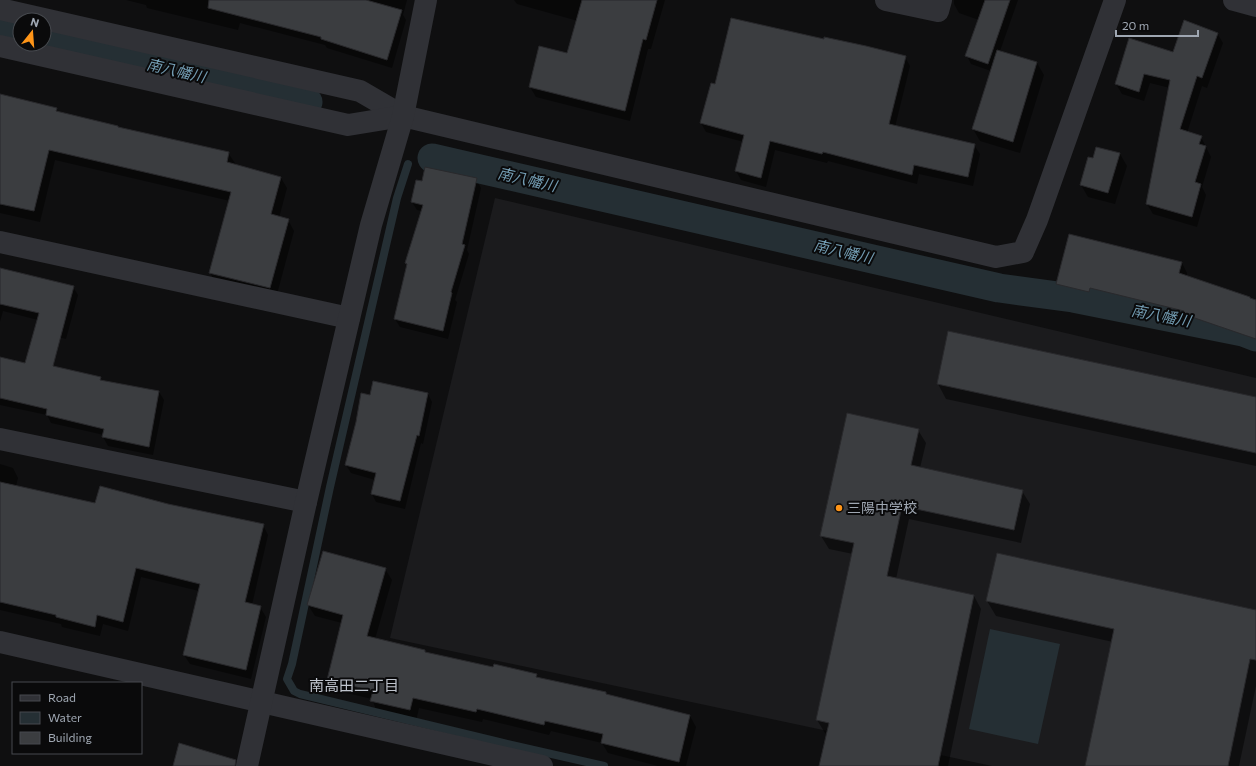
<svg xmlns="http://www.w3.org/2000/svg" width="1256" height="766" font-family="Commissioner,'Noto Sans JP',sans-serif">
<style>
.built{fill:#1b1b1d}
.water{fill:#252f34}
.shadow{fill:#0007}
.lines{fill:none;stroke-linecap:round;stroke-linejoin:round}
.stream{stroke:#252f34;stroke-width:8}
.canal{stroke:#252f34;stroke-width:29}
.building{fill:#3b3d40;stroke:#29292c}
.minor{stroke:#303136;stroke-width:22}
.poi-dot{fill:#ff9518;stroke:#0a0a0b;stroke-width:1.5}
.labels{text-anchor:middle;stroke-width:4;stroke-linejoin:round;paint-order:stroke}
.poi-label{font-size:14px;fill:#9fa7b2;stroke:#0a0a0b;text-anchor:start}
.water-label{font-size:15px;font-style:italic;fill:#729bb1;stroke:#0a0a0b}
.neighbourhood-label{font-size:15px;fill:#c0c5ce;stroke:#0a0a0b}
</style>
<rect width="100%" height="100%" fill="#0f0f10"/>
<polygon class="built" points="495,198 1256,378 1256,766 992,766 390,638"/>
<polygon class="water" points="990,629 1060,644 1038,744 969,729"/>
<g class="shadow">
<polygon points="126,0 407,0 403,15 406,20 392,68 327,48 325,45 240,23 238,30 147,8 146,5"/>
<polygon points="514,0 665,0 651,49 648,49 630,121 536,97 530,87 568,55 578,21 517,4"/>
<polygon points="954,0 1018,0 1000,51 1037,63 1044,75 1020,153 980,141 973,129 991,71 971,64 967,56 979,20 959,13 954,4"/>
<polygon points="1217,33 1223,43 1207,88 1202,86 1187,133 1201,137 1211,157 1202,187 1206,195 1197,227 1153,214 1147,204 1170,88 1150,83 1144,101 1122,94 1116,84 1173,53"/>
<polygon points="905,57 910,66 895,127 974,145 980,154 973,186 919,174 917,184 828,161 827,163 775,150 766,187 741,180 736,171 744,142 706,132 701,123 716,85"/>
<polygon points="0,95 56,109 58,112 119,128 228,153 235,163 234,165 281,178 287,188 279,218 288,220 294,231 276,298 217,284 210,273 230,201 55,160 40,222 0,213"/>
<polygon points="1120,154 1127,166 1115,204 1088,197 1081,185 1094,160"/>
<polygon points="476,179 481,188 467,250 469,254 455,300 457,302 448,339 400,327 395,319 408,266 406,263 422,211 417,210 412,202 422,182"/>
<polygon points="1182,263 1187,273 1186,277 1256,301 1256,347 1190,324 1188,320 1096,297 1095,302 1063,293 1057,283"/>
<polygon points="0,268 73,287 78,295 66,339 41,332 38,320 3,311 0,322"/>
<polygon points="0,358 100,381 159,392 164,400 153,455 108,446 103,437 104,435 51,423 47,415 0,405"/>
<polygon points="938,384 1256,398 1256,466 946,399"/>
<polygon points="428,394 432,402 423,444 421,443 405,509 376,502 372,494 375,480 351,473 346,465 357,422 371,396"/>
<polygon points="918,430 926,443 920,468 1022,491 1030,504 1021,543 909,519 896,579 974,596 981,609 948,766 820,766 828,734 825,733 817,720 853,554 829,549 821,536"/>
<polygon points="0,464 13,468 18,478 16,486 96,504 168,505 263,525 268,535 252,605 260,607 266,617 251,679 190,664 184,655 199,591 141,577 128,631 103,624 100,636 62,627 61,624 0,610"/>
<polygon points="385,569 392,580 375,639 425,653 494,668 536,675 538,679 690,716 696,727 686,766 658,766 608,753 602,743 551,731 549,735 483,719 482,722 419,708 416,721 377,712 372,699 334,690 328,680 342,623 315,616 308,605"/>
<polygon points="987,601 1256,611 1256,686 1239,766 1086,766 1113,642 996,616"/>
</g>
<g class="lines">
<polyline class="stream" points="408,164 397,198 330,487 292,664 287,679 294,691 300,694 499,742 604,766"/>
<g class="canal">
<polyline points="0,29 20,34"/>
<polyline points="44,40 308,102"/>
<polyline points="432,158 999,288 1073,298 1243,332 1256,337"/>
</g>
</g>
<g class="building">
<polygon points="209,0 366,0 402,10 387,60 321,39 321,37 208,8"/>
<polygon points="582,0 657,0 646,40 643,39 625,111 529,87 539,46 567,53"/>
<polygon points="985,0 1010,0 988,64 965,56"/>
<polygon points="731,18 824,39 824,37 866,46 906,56 889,124 975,144 968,177 914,165 912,175 823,152 822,154 770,141 761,178 735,171 744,135 700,123 711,83 715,84"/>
<polygon points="1184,20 1218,33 1202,78 1197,76 1180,129 1202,136 1199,144 1206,146 1195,182 1201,184 1192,217 1146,204 1170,80 1144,74 1139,92 1115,84 1129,38 1173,52"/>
<polygon points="997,50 1037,62 1013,142 972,129"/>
<polygon points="0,94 57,108 56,111 118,126 118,127 229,152 227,162 281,177 271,214 289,219 270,288 209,273 231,192 49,150 34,211 0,204"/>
<polygon points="1096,147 1120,153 1108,193 1080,185 1088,157 1093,158"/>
<polygon points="425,167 477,178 462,244 465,245 451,292 452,293 443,331 394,319 407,264 405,263 423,205 411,202 416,180 422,181"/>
<polygon points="1069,234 1182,262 1179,273 1250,297 1250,298 1256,300 1256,339 1183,314 1184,311 1090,288 1089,292 1056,284"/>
<polygon points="0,268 74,286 53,366 101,377 100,380 159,391 149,447 102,437 104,429 46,415 47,409 0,398 0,357 25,363 39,313 0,304"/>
<polygon points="948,331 1256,397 1256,453 937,384"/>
<polygon points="373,381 428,393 419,436 417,435 400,501 371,494 376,473 345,465 356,422 361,393 370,395"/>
<polygon points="847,413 919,429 911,465 1023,490 1014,530 902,506 887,576 974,595 938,766 819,766 829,723 816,720 854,543 820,536"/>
<polygon points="0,482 95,503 100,486 168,504 264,524 245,602 261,606 246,670 183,655 200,584 136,568 123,622 97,615 95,627 56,617 56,615 0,602"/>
<polygon points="323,551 386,568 367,636 425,650 425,652 493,667 494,664 537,674 536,677 606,692 606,694 690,715 679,762 601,743 603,734 545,721 544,725 477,709 476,712 413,698 410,710 370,701 373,691 327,680 343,615 307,605"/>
<polygon points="997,553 1256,610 1256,660 1250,659 1228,766 1085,766 1114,629 986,601"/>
<polygon points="179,743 236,760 235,766 173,766"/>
</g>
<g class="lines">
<g class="minor">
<polyline points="886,0 938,11 941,0"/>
<polyline points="1234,0 1256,6"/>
<polyline points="0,9 360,91 403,116 996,257 1023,252 1037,220 1115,0"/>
<polyline points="0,46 348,125 403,116"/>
<polyline points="0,242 349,318"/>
<polyline points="0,439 306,502"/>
<polyline points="0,642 542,766"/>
<polyline points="247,766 306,502 371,225 403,116 426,0"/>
</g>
</g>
<circle class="poi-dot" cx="839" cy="508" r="4"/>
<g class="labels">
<g class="poi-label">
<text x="847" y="513">三陽中学校</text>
</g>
<g class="water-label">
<text transform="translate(176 71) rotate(13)" y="5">南八幡川</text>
<text transform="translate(527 180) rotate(13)" y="5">南八幡川</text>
<text transform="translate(843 252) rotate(13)" y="5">南八幡川</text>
<text transform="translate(1161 316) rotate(11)" y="5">南八幡川</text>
</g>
<g class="neighbourhood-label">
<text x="354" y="691">南高田二丁目</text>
</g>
</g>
<rect x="12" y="682" width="130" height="72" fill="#0a0a0b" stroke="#46494e"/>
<rect x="20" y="695" width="20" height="6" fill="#303136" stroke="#46494e"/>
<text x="48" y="702" font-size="12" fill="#9fa7b2">Road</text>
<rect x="20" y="712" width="20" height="12" fill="#252f34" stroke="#46494e"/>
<text x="48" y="722" font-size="12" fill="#9fa7b2">Water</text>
<rect x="20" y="732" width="20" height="12" fill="#3b3d40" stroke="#46494e"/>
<text x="48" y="742" font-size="12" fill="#9fa7b2">Building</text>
<g transform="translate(32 32) rotate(17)"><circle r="19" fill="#0a0a0b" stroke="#46494e"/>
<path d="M0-3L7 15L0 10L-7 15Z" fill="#ff9518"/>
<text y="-6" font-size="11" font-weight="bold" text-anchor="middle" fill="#9fa7b2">N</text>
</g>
<path d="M1116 30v6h82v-6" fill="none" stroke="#9fa7b2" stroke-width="2"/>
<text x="1122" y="30" font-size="12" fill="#9fa7b2" stroke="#0a0a0b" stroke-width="3" paint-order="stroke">20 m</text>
</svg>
